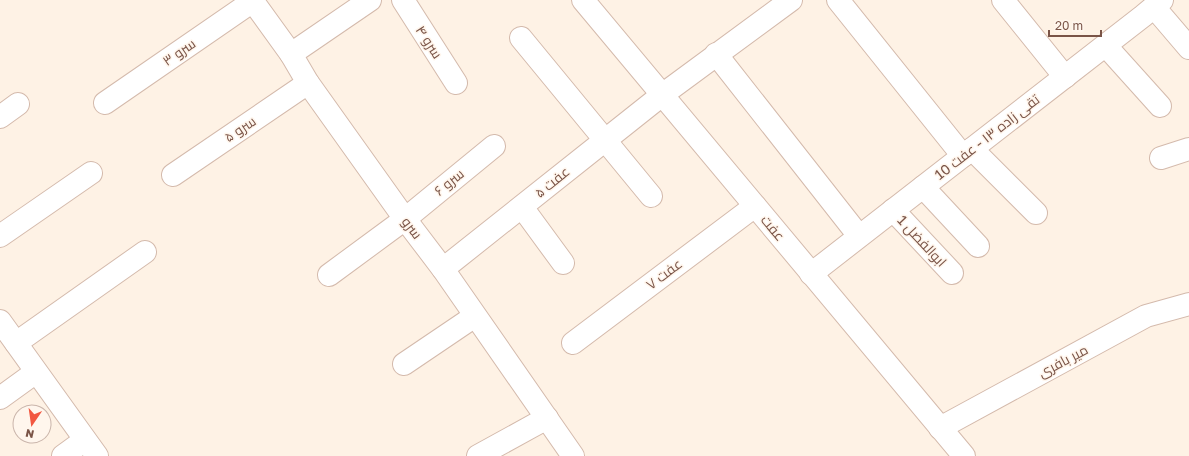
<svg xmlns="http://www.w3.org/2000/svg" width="1189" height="456" font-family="'Golos Text',Cairo,sans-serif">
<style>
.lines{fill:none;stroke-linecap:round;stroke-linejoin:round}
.minor-casing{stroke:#d4baac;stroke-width:24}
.minor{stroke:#fff;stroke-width:22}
.labels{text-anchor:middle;stroke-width:3;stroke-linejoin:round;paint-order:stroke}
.street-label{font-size:14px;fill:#7a5447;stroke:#fff6ed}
</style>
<rect width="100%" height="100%" fill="#fef2e5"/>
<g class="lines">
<defs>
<g id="minor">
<polyline points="252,0 291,54 308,83 405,219 443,269 573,456"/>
<polyline points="403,0 456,83"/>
<polyline points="583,0 964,456"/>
<polyline points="838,0 963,156"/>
<polyline points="1003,0 1065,77"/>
<polyline points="1154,7 1189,48"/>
<polyline points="521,38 651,196"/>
<polyline points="1106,46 1160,106"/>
<polyline points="291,54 370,0"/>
<polyline points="716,54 859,236"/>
<polyline points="105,103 253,1"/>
<polyline points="0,117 18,104"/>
<polyline points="972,149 1036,213"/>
<polyline points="1161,158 1189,149"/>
<polyline points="173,175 308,83"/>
<polyline points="923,187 978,246"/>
<polyline points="522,207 563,263"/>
<polyline points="893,210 952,273"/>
<polyline points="0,236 91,173"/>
<polyline points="443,269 662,95 791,0"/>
<polyline points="811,274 1143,16 1162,0"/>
<polyline points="329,275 405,219 494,146"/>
<polyline points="0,321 97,456"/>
<polyline points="16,343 145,252"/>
<polyline points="573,343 755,206"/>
<polyline points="404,364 475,316"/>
<polyline points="0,398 36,372"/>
<polyline points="940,428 1146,316 1189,304"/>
<polyline points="63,456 85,440"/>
<polyline points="478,456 547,418"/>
</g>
</defs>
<use href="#minor" class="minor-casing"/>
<use href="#minor" class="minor"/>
</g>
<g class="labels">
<g class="street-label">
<text transform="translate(429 42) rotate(57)" y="5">سرو ۴</text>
<text transform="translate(179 52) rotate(-35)" y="5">سرو ۳</text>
<text transform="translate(240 129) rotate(-34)" y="5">سرو ۵</text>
<text transform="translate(987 137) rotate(-38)" y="5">تقی زاده ۱۳ - عفت 10</text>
<text transform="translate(449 182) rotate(-39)" y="5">سرو ۶</text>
<text transform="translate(552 182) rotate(-39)" y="5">عفت ۵</text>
<text transform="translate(412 228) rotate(53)" y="5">سرو</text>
<text transform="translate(773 228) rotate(50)" y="5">عفت</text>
<text transform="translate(922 241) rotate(47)" y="5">ابوالفضل 1</text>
<text transform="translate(664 274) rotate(-37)" y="5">عفت ۷</text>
<text transform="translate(1063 361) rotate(-28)" y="5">میر بافری</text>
</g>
</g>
<g transform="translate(32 424) rotate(193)"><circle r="19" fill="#fff6ed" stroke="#cab5ab"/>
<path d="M0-3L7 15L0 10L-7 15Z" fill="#f25740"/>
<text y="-6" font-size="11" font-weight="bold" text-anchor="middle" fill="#7a5447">N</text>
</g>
<path d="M1049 30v6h52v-6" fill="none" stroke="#7a5447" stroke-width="2"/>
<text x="1055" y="30" font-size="12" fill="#7a5447" stroke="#fff6ed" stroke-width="3" paint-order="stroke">20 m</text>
</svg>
